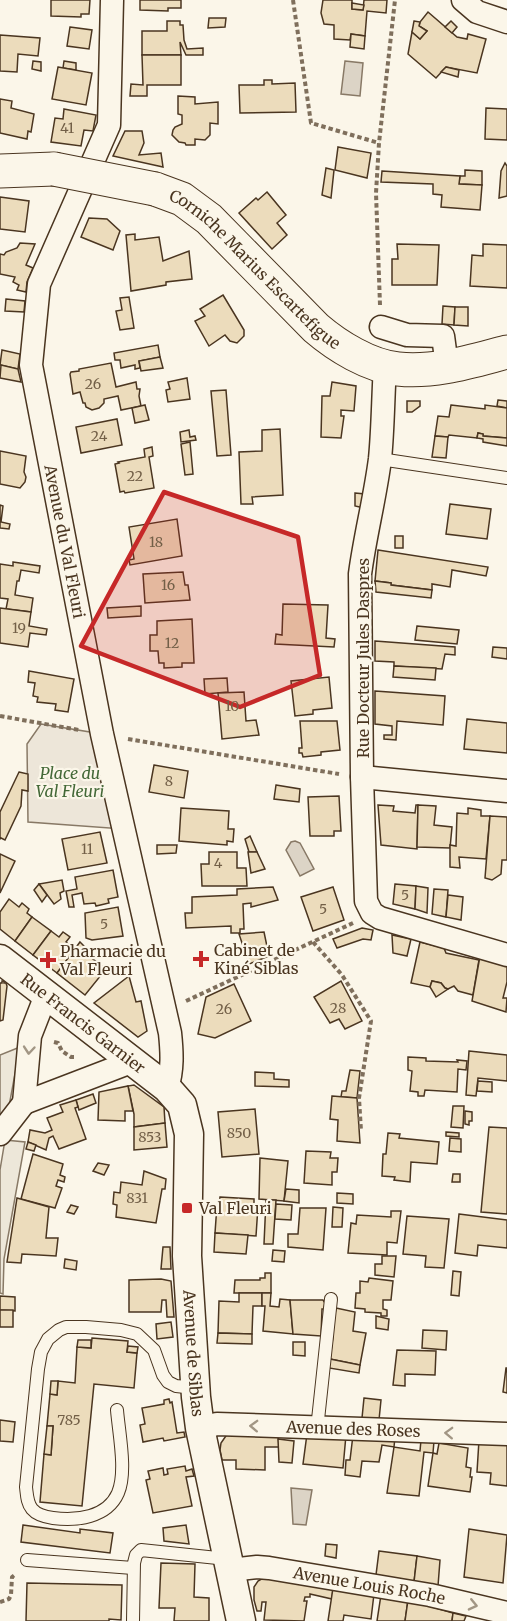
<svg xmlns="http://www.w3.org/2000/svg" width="507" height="1621" font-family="Merriweather,serif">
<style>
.green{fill:#ede6d9;stroke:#887966;stroke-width:1.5}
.parking{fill:#ede7d9;stroke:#887966;stroke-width:1.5}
.water{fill:#dcd4c6;stroke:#887966;stroke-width:1.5}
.building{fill:#ecdcbc;stroke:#4a3520;stroke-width:1.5}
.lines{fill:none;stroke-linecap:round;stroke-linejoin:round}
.service-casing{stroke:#4a3520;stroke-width:14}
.minor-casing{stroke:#4a3520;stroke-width:25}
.tertiary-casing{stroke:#4a3520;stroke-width:31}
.secondary-casing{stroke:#4a3520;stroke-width:35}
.path{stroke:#7f6f5c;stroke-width:4;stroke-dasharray:4.5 3;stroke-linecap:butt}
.service{stroke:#fbf6e9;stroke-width:12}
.minor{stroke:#fbf6e9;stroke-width:22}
.tertiary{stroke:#fbf6e9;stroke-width:28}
.secondary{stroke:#fbf6e9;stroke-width:33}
.secondary-bridge-casing{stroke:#4a3520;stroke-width:35;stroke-linecap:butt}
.secondary-bridge{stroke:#fbf6e9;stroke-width:33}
.oneway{stroke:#a29684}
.marked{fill:#c62828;fill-opacity:0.2;stroke:#c62828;stroke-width:4.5;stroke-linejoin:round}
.poi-dot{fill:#c62828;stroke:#fbf6e9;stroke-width:2}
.labels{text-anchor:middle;stroke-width:4.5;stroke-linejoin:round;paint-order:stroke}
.number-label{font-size:14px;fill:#725f47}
.street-label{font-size:16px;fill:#4a3520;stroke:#fbf6e9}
.park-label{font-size:16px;font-style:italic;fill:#436837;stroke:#fbf6e9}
.poi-label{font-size:16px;fill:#4a3520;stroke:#fbf6e9;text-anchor:start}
</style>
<rect width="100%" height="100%" fill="#fbf6e9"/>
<polygon class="green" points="41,724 102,734 123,829 28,822 27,744"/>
<g class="parking">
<polygon points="20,1047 7,1117 0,1121 0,1055"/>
<polygon points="5,1140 25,1142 4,1259 3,1294 0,1293 0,1170"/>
</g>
<g class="water">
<polygon points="345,61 363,63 360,96 341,94"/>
<polygon points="295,841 300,843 314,869 300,876 286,850 291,842"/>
<polygon points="291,1488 312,1490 306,1525 293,1524"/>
</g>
<g class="building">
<polygon points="51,0 90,0 89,14 81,14 81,17 51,16"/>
<polygon points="140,0 181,0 181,8 168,8 168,11 140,10"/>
<polygon points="323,0 352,0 352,9 363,10 364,0 387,0 386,13 367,11 365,36 351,34 350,40 334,39 334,25 324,24 321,13"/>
<polygon points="352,3 364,5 363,10 352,9"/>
<polygon points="428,12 457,37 467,39 468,34 486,39 477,73 446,67 436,78 408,54 412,32 420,39 427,31 419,26 420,22"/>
<polygon points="209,18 226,18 225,27 208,28"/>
<polygon points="167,21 180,21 180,25 183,25 184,40 187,49 203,48 203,55 186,55 180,42 181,55 142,55 142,31 167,31"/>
<polygon points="414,21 420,22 419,26 427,31 420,39 412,32"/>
<polygon points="451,21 457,27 452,33 445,27"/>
<polygon points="70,27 92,30 89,49 67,46"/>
<polygon points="351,34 365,36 364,49 350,47"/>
<polygon points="0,35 40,38 38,56 18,54 17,72 0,71"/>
<polygon points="142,55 181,55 181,85 147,85 147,96 130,96 131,84 143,85"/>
<polygon points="33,61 41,62 41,71 32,69"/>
<polygon points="64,61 76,63 76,70 63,68"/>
<polygon points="58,67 92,73 86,105 52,99"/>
<polygon points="446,67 459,70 458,77 441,72"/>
<polygon points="264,80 272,80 272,84 295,83 296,112 240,113 239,85 264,85"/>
<polygon points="178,96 195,97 195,104 218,102 218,124 210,123 210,135 205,140 195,139 195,145 186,145 185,143 179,142 172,135 173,130 175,127 182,124 182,115 178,114"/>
<polygon points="0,99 12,101 11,108 34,114 31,132 28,131 27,139 0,133"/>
<polygon points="486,108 507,109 507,140 485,139"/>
<polygon points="64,109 96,115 93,131 84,130 81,146 51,142 55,118 63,119"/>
<polygon points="125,131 142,131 144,143 139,155 161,153 163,167 113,156"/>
<polygon points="338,147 371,153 367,178 335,170"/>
<polygon points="505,163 507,166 507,196 499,198 501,171"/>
<polygon points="326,168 334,170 331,198 322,195"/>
<polygon points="465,170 482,171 482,185 459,184 460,176 465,176"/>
<polygon points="382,171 460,176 459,184 482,185 480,210 441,207 442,195 433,194 433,184 381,182"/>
<polygon points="267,192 286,215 277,223 287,235 272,249 239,213 256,198 258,200"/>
<polygon points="0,197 29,201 25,232 0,229"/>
<polygon points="89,218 107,219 120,231 113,250 81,237"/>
<polygon points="135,234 135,240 159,237 163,261 189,251 192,279 166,282 166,285 131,291 126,235"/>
<polygon points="20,243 35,244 26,265 33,268 27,282 26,292 17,290 19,285 13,282 15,277 0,274 0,254 4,255 6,252 17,248"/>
<polygon points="397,244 439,245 437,285 392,285 392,259 398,259"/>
<polygon points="483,244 507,245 507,288 470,286 472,255 483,256"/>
<polygon points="223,295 244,330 244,336 237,343 230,341 225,335 209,346 195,321 205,316 200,309"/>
<polygon points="129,297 134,328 120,330 116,311 122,310 120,298"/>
<polygon points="6,299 25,301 24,312 5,311"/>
<polygon points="443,306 455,307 454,325 442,324"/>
<polygon points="455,307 468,307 468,326 454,325"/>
<polygon points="158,345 160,357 139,361 140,368 135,369 135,365 121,368 120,360 115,360 114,353"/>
<polygon points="2,350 20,354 18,369 0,365"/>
<polygon points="160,357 163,368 141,371 139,361"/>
<polygon points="111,363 116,387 136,382 137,389 140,389 139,396 141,406 121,410 118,396 104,399 104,403 99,408 92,410 86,407 85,403 83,403 80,392 73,394 70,374 71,372 79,371 79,369"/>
<polygon points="1,365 18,369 21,382 0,378"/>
<polygon points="187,378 190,399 168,402 166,390 170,389 168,382"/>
<polygon points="332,382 356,386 354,411 341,410 341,416 344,416 341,438 321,437 322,396 330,396"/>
<polygon points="226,390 231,455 217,456 211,391"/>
<polygon points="498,400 507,401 507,408 497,406"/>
<polygon points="407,401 420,401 420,406 412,412 407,412"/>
<polygon points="145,405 149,420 135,423 132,408"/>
<polygon points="451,405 485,409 485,405 507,408 507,438 483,436 483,434 478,433 477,438 449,435 448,437 435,436 438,416 449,417"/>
<polygon points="117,419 122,445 81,453 76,427"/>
<polygon points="280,429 283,495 252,497 253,504 241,504 239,452 262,451 262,430"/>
<polygon points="189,430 190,437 195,436 196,440 181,442 180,432"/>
<polygon points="478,433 483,434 483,436 507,438 507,446 483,442 483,439 477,438"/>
<polygon points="435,436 448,437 446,458 432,457"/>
<polygon points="190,442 193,474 185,475 181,444"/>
<polygon points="152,447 153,456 149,457 154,488 125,493 124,491 120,492 115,464 119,463 118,462 145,457 144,449"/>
<polygon points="0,451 26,456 24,472 26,477 25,482 20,488 0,484"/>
<polygon points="355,493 365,494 364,508 355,506"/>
<polygon points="450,504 491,509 487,539 446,534"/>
<polygon points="0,505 3,506 1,522 10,524 9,529 0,528"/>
<polygon points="177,519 182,556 130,565 129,560 134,559 129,527"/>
<rect x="395" y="536" width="8" height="12"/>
<polygon points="378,550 488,567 486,576 452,570 450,587 432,584 432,590 391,585 391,583 375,581"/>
<polygon points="13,562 40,566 39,573 21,570 19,581 17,581 15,595 33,598 31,612 6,609 8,599 0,598 0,564 13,566"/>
<polygon points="183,572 185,585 188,585 190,600 145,603 143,574"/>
<polygon points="375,581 391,583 391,585 432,590 431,598 376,592"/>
<polygon points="283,604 328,605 326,638 335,639 334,647 275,644 276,634 282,635"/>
<polygon points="141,606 141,616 108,618 107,608"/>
<polygon points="0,608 31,612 29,626 47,629 46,635 30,633 28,647 0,643"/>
<polygon points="192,619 194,663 182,663 182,667 164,668 164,663 159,663 158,651 150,651 150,635 157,635 157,621"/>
<polygon points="417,626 459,630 457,644 415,640"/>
<polygon points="375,641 455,647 455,655 445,654 442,669 394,666 394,662 375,661"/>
<polygon points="493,647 507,648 507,659 492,657"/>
<polygon points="394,666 436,668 435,680 393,677"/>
<polygon points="29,671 74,679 68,712 55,710 56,704 37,702 38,697 33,696 35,683 28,682"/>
<polygon points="329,677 332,708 313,710 313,714 295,716 291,681"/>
<polygon points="227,678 228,692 205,694 204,679"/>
<polygon points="375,691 445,696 443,725 397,721 396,740 384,739 384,735 392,735 392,726 375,724"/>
<polygon points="244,692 246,721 256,720 259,735 222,739 218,693"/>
<polygon points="467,719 507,723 507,753 464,749"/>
<polygon points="300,721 337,721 340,750 321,752 321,755 303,757 302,753 299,753 299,748 302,748"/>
<polygon points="154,765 188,771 184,798 149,792"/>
<polygon points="19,772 28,774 28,791 22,790 21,806 5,840 1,838 0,839 0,812"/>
<polygon points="276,785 300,789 299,802 274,799"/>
<polygon points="339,796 341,831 334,831 334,836 310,836 308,797"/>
<polygon points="378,805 394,806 393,811 415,813 416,805 418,805 417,849 381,845"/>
<polygon points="418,805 436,806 434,825 452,827 450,848 417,847"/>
<polygon points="181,808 229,811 228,829 234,829 233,842 227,841 227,845 179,841"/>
<polygon points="468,808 481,810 481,816 490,816 486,859 459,857 460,868 450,867 450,845 456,846 457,813 468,814"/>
<polygon points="490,816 507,817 507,860 502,860 501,874 492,880 485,878"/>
<polygon points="100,832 107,863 68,870 62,839"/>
<polygon points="250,836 257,852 249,852 245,839"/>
<polygon points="157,845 177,845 176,853 157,854"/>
<polygon points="209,852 237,852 237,868 246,868 247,886 202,886 201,864 209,864"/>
<polygon points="248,852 257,852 265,869 251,873"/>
<polygon points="0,854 15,861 0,893"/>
<polygon points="113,870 118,897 108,899 109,903 96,906 95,903 84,904 82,893 72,895 74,907 69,907 66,891 77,889 75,877"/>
<polygon points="62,880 64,891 60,893 61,899 54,904 39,884"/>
<polygon points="39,884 47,895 42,902 34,890"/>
<polygon points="395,884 416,886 415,909 393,904"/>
<polygon points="416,886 428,888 427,913 415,909"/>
<polygon points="273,887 278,900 251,907 251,903 243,904 244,929 240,929 240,933 231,933 231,926 186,928 185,913 192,913 192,897 237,895 237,889"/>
<polygon points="333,887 344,920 313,931 301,897"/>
<polygon points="434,889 448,890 446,917 432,914"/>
<polygon points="448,895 463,897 461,920 446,917"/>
<polygon points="9,899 19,907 22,903 29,909 27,913 32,917 15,941 0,929 0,912"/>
<polygon points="118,907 123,936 92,940 86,938 85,913"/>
<polygon points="32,917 51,931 33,955 15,941"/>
<polygon points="362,928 373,930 371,940 363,939 337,948 333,939"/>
<polygon points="51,931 59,937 63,932 70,937 66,942 75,950 57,973 33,955"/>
<polygon points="264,932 269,956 249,964 239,934"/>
<polygon points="392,935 411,939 407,956 393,953"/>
<polygon points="80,942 84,946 81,950 106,969 85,995 57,973"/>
<polygon points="420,942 444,948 446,953 479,960 473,995 458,991 454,986 448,989 445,988 441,983 432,981 430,987 411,983"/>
<polygon points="480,956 507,963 507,982 503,998 507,998 506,1012 472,1001"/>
<polygon points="129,976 136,1002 141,1001 147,1031 138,1037 94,1003"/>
<polygon points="2,981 4,981 4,983 6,983 7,986 3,1020 0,1021 0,983 2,983"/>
<polygon points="341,981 362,1021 345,1029 339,1019 330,1023 314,997"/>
<polygon points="432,981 441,983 445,988 448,989 436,997 430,987"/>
<polygon points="234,984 251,1021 215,1038 198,1034 206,997"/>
<polygon points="469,1051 507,1055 507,1081 478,1078 476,1096 466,1095"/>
<polygon points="408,1057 426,1058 426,1061 458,1062 457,1060 467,1061 466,1070 458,1069 457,1092 425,1090 424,1096 418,1096 418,1092 410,1091 412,1071 408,1070"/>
<polygon points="350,1070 360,1071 357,1098 341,1097 342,1091 346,1091"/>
<polygon points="255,1072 274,1073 274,1079 289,1080 289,1087 255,1086"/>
<polygon points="478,1081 492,1082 492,1092 477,1091"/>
<polygon points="134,1085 164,1107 165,1123 134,1127 134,1114 128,1086"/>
<polygon points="128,1086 133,1111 125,1111 125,1121 98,1120 99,1092"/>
<polygon points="93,1094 96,1103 79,1110 76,1100"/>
<polygon points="332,1096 357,1098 360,1143 337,1141 338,1120 330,1119"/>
<polygon points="76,1100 78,1107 75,1108 86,1139 59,1149 53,1136 49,1138 46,1150 28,1142 30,1130 45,1133 52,1130 47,1118 63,1112 60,1105"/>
<polygon points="453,1106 464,1106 463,1128 451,1127"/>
<polygon points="255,1109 259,1154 222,1157 218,1112"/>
<polygon points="465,1111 472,1112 472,1121 469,1121 469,1125 465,1124"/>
<polygon points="165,1123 167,1147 134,1150 134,1127"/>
<polygon points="489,1127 507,1128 507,1214 481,1212"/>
<polygon points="446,1132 459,1133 459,1137 446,1136"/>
<polygon points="388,1133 400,1134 399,1138 439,1142 437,1164 411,1162 410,1182 394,1180 395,1177 382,1176 383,1154 386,1154"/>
<polygon points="450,1138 461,1139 461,1152 449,1151"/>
<polygon points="28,1142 36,1145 34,1151 26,1149"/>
<polygon points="306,1151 331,1152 330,1158 338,1158 337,1172 332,1172 332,1185 304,1183"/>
<polygon points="33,1154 63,1164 60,1175 65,1177 64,1182 58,1180 56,1186 62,1188 55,1208 21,1199"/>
<polygon points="260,1158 288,1161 284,1201 259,1199"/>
<polygon points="98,1163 109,1165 104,1175 93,1171"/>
<polygon points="144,1171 166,1179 165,1189 162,1189 156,1223 116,1217 117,1205 113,1204 114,1192 120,1193 121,1182 142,1185"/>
<polygon points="453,1174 460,1174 460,1182 452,1182"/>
<polygon points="286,1189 299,1190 299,1203 284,1201"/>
<polygon points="337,1193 353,1194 353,1204 337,1203"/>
<polygon points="220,1197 254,1199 254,1206 258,1206 256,1236 215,1233 217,1205 219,1205"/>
<polygon points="17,1198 49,1207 46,1238 58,1238 56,1256 22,1254 21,1263 7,1262"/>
<polygon points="266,1200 276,1200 273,1244 264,1244"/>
<polygon points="276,1204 292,1205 291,1220 275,1219"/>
<polygon points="71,1205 78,1207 74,1214 67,1212"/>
<polygon points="333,1207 343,1208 342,1227 332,1227"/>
<polygon points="300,1208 326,1208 323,1250 288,1247 288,1234 298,1234"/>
<polygon points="391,1211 401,1211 397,1243 387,1242 387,1255 348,1253 351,1223 356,1224 357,1215 391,1217"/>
<polygon points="459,1214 507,1220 507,1248 478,1245 477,1256 455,1253"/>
<polygon points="407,1216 449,1219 444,1268 425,1267 426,1256 403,1254"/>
<polygon points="215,1233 248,1235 246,1254 214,1252"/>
<polygon points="163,1247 170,1247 171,1269 161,1269"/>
<polygon points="273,1250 285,1251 284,1262 272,1261"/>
<polygon points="382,1256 396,1256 394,1277 375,1275 375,1264 382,1264"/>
<polygon points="65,1259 77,1261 76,1270 64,1268"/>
<polygon points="453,1271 461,1272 459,1296 451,1295"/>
<polygon points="265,1273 271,1273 271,1293 234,1293 235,1280 260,1280 260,1278 265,1278"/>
<polygon points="369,1278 393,1281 391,1300 383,1300 383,1309 387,1310 387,1316 381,1316 381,1313 365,1312 365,1309 355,1308 356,1293 360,1293 360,1281 368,1282"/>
<polygon points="161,1279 171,1281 174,1317 167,1317 166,1300 162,1300 161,1312 129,1312 129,1280"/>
<polygon points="239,1293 262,1293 262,1306 253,1306 252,1334 218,1333 219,1301 239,1302"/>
<polygon points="262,1293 271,1293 270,1306 279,1307 280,1299 290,1300 293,1334 263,1331 265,1306 262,1306"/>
<polygon points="0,1296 15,1297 15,1311 0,1310"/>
<polygon points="290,1300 323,1300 325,1303 324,1309 322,1309 321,1336 293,1334"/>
<polygon points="336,1308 355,1312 353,1331 366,1333 360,1365 330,1359 333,1336 331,1336"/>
<rect x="0" y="1310" width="13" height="17"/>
<polygon points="376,1316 389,1319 388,1330 376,1328"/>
<polygon points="171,1322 173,1337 157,1339 156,1324"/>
<polygon points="423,1330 447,1331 446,1350 422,1348"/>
<polygon points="218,1333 252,1334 252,1344 217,1343"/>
<polygon points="92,1338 128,1341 127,1352 137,1353 134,1388 94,1384 82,1506 40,1502 44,1454 51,1455 53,1426 47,1426 50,1394 57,1395 58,1381 75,1383 77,1347 91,1348"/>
<polygon points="78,1340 91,1340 91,1348 77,1347"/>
<polygon points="293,1342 305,1342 305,1356 293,1355"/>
<polygon points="128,1346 138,1347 137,1353 127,1352"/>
<polygon points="397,1350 436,1351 435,1375 405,1374 405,1386 393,1385"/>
<polygon points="330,1359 360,1365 359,1373 329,1368"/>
<polygon points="506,1368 507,1368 507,1393 503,1392"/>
<polygon points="51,1381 58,1381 57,1395 50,1394"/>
<polygon points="364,1398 381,1400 379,1420 362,1418"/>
<polygon points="169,1399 170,1403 172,1402 177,1433 184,1432 185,1437 164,1441 163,1438 143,1442 140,1425 145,1424 142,1408 164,1404 164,1400"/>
<polygon points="0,1420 15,1422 13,1442 0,1441"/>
<polygon points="47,1426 53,1426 51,1455 44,1454"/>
<polygon points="230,1430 278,1432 279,1447 265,1447 265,1470 236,1469 236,1460 222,1460 220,1450 221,1443"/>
<polygon points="307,1434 346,1435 343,1468 303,1464"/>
<polygon points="353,1435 395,1437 394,1447 382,1445 379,1462 362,1461 360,1477 345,1475 346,1460 350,1460"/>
<polygon points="278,1439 294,1441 292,1463 279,1462"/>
<polygon points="421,1440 434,1441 433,1453 424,1452 419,1496 387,1493 394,1447 420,1451"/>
<polygon points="479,1440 507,1444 507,1486 490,1484 491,1473 477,1472"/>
<polygon points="439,1443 468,1448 466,1467 471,1468 470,1477 472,1477 470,1492 428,1486 433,1453 437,1454"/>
<polygon points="185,1466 186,1471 192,1469 194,1476 186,1477 192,1506 153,1513 146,1480 150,1479 148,1471 163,1468 164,1475 168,1474 167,1469"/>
<polygon points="23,1525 80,1533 80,1529 113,1533 110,1553 21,1542"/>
<polygon points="186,1525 189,1544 164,1541 163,1528"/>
<polygon points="469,1529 507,1535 503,1583 464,1577"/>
<polygon points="326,1544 337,1545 336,1558 325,1556"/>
<polygon points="379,1551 417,1556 414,1582 376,1575"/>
<polygon points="417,1556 440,1560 438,1586 414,1582"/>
<polygon points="161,1563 195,1564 194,1597 209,1598 209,1621 174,1621 175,1608 159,1608"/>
<polygon points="265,1577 333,1588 332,1599 310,1594 310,1597 305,1597 304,1601 307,1601 304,1621 264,1620 266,1602 262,1602 261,1611 257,1611 254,1600 254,1587 258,1581"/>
<polygon points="27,1583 122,1585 121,1620 109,1619 109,1621 26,1621"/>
<polygon points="333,1588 374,1594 371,1619 344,1615 343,1621 328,1621"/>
<polygon points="381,1595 408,1600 405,1621 377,1621"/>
<polygon points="408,1600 453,1613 452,1621 405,1621"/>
<polygon points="453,1613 466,1616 464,1621 452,1621"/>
</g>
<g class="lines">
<defs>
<g id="service">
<polyline points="380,459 507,478"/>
<path d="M117,1410C119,1434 127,1472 118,1493C107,1518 76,1521 53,1518C46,1517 37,1515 32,1509C27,1503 27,1495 26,1487L38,1369L41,1352L48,1339L59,1330L66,1327H86L121,1330L137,1334L154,1350L163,1375L168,1382L176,1386L195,1388"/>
<polyline points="317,1429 331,1299"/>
<polyline points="27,1560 133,1568"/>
<polyline points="133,1621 134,1563 136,1555 141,1550 227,1559"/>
</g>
<g id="minor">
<path id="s1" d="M112,0L109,125L39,284L31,365L102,734L170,1033C172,1052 173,1070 167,1088"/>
<polyline points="463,0 477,12 507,22"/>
<polyline points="381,327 407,335 443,336 447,366"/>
<path d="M385,366C383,397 383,429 380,459C375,498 365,536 360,574L362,777L366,901L372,913L380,918L507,955"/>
<polyline points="362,777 507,791"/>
<polyline points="46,995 30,1036 24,1103 131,1062"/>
<polyline points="0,1134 24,1103"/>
<path id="s2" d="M200,1428L217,1424L507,1434"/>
<path id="s3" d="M230,1570L257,1567L269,1568L430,1595L507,1613"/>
</g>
<g id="tertiary">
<path id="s4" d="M0,959L167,1088L182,1105L189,1134L187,1256L196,1397L200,1428L241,1621"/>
</g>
<g id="secondary">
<polyline points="0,171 54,169"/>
<path id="s5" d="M155,189L182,199L209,219L316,328C337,346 369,366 398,369C435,373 472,361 507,352"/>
</g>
</defs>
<use href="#service" class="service-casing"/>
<use href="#minor" class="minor-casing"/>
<use href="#tertiary" class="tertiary-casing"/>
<use href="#secondary" class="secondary-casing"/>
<g class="path">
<polyline points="293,0 311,123 379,143"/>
<polyline points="380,305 376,193 379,143 395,0"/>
<polyline points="0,716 79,730"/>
<polyline points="128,739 339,774"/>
<polyline points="313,942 342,975 371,1021 359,1098 361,1131"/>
<polyline points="186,1001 353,923"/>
<polyline points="54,1042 58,1043 62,1051 71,1057 74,1057"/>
<polyline points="0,1602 9,1599 11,1595 12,1577 16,1574"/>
</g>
<use href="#service" class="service"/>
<use href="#minor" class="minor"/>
<use href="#tertiary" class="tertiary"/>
<use href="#secondary" class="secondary"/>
<defs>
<polyline id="secondary-bridge" points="54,169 155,189"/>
</defs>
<use href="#secondary-bridge" class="secondary-bridge-casing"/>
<use href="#secondary-bridge" class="secondary-bridge"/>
</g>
<defs><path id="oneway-chevron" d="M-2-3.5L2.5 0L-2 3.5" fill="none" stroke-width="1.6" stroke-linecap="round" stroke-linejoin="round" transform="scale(1.5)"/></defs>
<g class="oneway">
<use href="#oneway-chevron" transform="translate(29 1050) rotate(95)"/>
<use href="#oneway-chevron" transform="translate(254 1426) rotate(-178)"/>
<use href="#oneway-chevron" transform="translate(449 1433) rotate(-178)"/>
<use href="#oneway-chevron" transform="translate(473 1605) rotate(13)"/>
</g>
<path class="marked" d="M164,492L298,537L320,675L240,707L81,646Z"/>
<g class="poi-dot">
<path d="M198 950h6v6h6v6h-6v6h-6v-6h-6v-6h6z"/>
<path d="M45 951h6v6h6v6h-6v6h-6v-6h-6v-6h6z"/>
<rect x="181" y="1202" width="12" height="12" rx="3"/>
</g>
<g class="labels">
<g class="number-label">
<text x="67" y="133">41</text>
<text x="93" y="389">26</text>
<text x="99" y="441">24</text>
<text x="135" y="481">22</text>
<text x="156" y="547">18</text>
<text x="168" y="590">16</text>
<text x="19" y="633">19</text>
<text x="172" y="648">12</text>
<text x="232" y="711">10</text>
<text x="169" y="786">8</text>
<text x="87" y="854">11</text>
<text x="218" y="868">4</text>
<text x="405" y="900">5</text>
<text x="323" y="914">5</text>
<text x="104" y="929">5</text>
<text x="338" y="1013">28</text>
<text x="224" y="1014">26</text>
<text x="239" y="1138">850</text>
<text x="150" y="1142">853</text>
<text x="137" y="1203">831</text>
<text x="69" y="1425">785</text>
</g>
<g class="street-label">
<text dy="6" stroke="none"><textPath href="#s5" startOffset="130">Corniche Marius Escartefigue</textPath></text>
<text dy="6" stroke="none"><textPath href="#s1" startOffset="560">Avenue du Val Fleuri</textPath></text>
<text transform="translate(363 658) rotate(-90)" y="6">Rue Docteur Jules Daspres</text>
<text dy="6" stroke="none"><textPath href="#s4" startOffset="105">Rue Francis Garnier</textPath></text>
<text dy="6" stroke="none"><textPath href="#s4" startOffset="483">Avenue de Siblas</textPath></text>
<text dy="6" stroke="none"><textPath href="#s2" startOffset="154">Avenue des Roses</textPath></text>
<text dy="6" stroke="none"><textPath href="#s3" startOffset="141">Avenue Louis Roche</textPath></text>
</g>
<g class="park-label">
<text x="70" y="779">Place du<tspan x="70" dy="18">Val Fleuri</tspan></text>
</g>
<g class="poi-label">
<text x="214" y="956">Cabinet de<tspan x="214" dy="18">Kiné Siblas</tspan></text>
<text x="60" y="957">Pharmacie du<tspan x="60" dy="18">Val Fleuri</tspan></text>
<text x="199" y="1214">Val Fleuri</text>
</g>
</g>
</svg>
